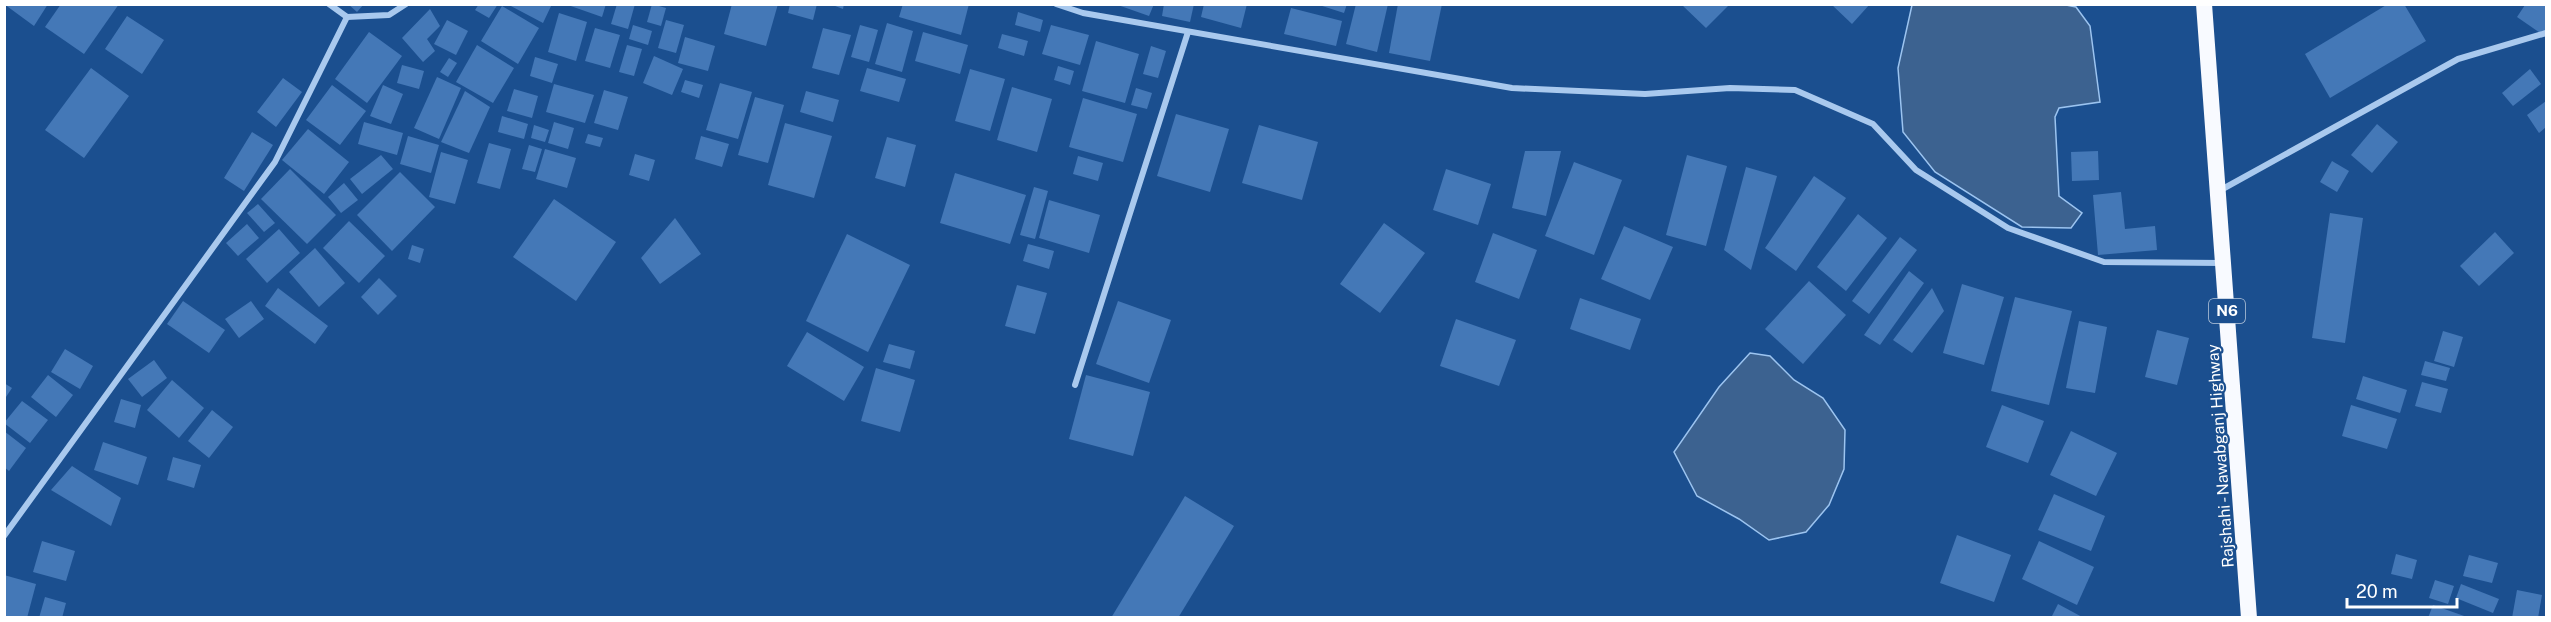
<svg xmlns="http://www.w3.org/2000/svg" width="2551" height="622" font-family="'Public Sans',sans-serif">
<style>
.water{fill:#3c6290;stroke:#9cc4f0;stroke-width:1.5}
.building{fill:#4478b7}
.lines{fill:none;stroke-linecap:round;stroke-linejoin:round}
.minor{stroke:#a9c9ee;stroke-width:6}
.trunk{stroke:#f8faff;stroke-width:16}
.labels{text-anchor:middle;stroke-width:4.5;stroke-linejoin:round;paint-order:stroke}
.shield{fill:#1b4f8f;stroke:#bbcadd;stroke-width:1.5}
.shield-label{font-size:15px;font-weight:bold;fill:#fff}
.street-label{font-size:16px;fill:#fff;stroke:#1b4f8f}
</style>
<rect width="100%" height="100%" fill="#1b4f8f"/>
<g class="water">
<polygon points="2066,5 2076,7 2090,26 2100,102 2059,108 2055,117 2059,196 2082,213 2071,228 2022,227 1935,172 1903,132 1898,68 1912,5"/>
<polygon points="1750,353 1770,356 1794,380 1823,398 1845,430 1844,469 1829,505 1806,532 1769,540 1739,519 1697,496 1674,452 1719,387"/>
</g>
<g class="building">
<polygon points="4,4 48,4 34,26"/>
<polygon points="61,4 119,4 84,54 45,27"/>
<polygon points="348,4 364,4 357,12"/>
<polygon points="479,4 498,4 489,18 475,10"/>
<polygon points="507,4 552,4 543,23"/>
<polygon points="565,4 606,4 602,17"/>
<polygon points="617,4 635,4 628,29 611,24"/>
<polygon points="652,4 666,8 661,26 647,22"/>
<polygon points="732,4 778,4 766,46 724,34"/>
<polygon points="790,4 817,4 813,20 788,13"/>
<polygon points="830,4 844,4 843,9"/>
<polygon points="903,4 969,4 961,35 899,17"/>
<polygon points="1115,4 1154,4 1149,16"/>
<polygon points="1164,4 1194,4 1190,22 1162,16"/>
<polygon points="1204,4 1247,4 1241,28 1201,17"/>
<polygon points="1316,4 1347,4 1344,13"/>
<polygon points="1356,4 1388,4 1377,52 1346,44"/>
<polygon points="1398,4 1442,4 1430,61 1389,53"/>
<polygon points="1831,4 1870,4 1852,24"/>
<polygon points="2388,4 2404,4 2426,41 2330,98 2305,54"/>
<polygon points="1682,5 1729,5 1706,28"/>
<polygon points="2525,5 2546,5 2546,37 2517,17"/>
<polygon points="502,6 539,28 518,64 481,41"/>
<polygon points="1291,8 1342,21 1336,46 1284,34"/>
<polygon points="430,9 440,26 427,39 435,51 423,62 402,38"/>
<polygon points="1018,12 1043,20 1040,32 1015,25"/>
<polygon points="559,13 587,22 576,61 548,52"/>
<polygon points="127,16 164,40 142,74 105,49"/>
<polygon points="447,20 468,31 456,55 434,44"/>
<polygon points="666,20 684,25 676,53 658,48"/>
<polygon points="887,23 913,31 902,72 875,64"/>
<polygon points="633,25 652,31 648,45 629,39"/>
<polygon points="860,25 878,30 869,62 851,57"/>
<polygon points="1051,25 1089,35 1080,65 1042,54"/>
<polygon points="595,28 620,35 610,68 585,61"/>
<polygon points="823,28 851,35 839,75 812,68"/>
<polygon points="369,32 402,56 367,103 335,79"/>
<polygon points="923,32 968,45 960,74 915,61"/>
<polygon points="1002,34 1028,41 1024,56 998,48"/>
<polygon points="685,37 715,46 708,71 678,63"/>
<polygon points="1096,41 1139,54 1125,103 1082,91"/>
<polygon points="477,45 514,68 493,103 456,82"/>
<polygon points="627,45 642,49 634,76 619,72"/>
<polygon points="1151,46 1166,51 1158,78 1143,74"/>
<polygon points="654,56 683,69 672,95 643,83"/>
<polygon points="535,57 558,64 552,83 530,76"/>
<polygon points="449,58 457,63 448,77 440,72"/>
<polygon points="402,65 424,71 419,89 397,83"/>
<polygon points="1058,66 1074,71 1070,85 1054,80"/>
<polygon points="91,68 129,96 84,158 45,130"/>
<polygon points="867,68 906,79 899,102 860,91"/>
<polygon points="970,69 1005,79 990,131 955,121"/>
<polygon points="2530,69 2541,84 2513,106 2502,93"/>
<polygon points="437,77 461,88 439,139 414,128"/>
<polygon points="283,78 302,92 276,127 257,112"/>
<polygon points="685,80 703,85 699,98 681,92"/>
<polygon points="720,83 752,92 738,139 706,130"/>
<polygon points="554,84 594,95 585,123 546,112"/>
<polygon points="332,85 366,111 340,145 306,120"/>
<polygon points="383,85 403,94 391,124 370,116"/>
<polygon points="1012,87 1052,99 1037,152 997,140"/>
<polygon points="1136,88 1152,93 1147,109 1131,105"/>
<polygon points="514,89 538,96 532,118 507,111"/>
<polygon points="604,90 628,97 618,130 594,123"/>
<polygon points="465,91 490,107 469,153 441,142"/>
<polygon points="806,91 839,100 833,122 800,112"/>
<polygon points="755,97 784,105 768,163 738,155"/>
<polygon points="1083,98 1137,114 1123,162 1069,147"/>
<polygon points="2546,101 2546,127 2539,133 2527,115"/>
<polygon points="1176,114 1229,129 1210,192 1157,176"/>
<polygon points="502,116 528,124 524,139 498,132"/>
<polygon points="364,122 403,133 397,155 358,144"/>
<polygon points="554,122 574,128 568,149 548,143"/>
<polygon points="785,123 832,136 814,198 768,185"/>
<polygon points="2377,124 2398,142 2372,173 2351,155"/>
<polygon points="534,125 549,130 545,142 531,138"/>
<polygon points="1259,125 1318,142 1302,200 1242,183"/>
<polygon points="308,129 349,162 324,194 282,160"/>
<polygon points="252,132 273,145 244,191 224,178"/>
<polygon points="588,134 603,138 600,147 585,143"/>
<polygon points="408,136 439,145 431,173 400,164"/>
<polygon points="701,136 729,144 722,167 695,159"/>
<polygon points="887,137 916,145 905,187 875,178"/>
<polygon points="489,143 511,149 500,189 477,183"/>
<polygon points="529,145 542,149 535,172 522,169"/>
<polygon points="545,149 576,158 567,188 536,179"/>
<polygon points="1525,151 1561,151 1546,216 1512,208"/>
<polygon points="2098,151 2099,180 2072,181 2071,152"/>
<polygon points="441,152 468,160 455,204 429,197"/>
<polygon points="635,154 655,160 649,181 629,175"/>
<polygon points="381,155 393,169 362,194 350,179"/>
<polygon points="1687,155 1727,166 1706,246 1666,235"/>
<polygon points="1078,156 1103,163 1098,181 1073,174"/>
<polygon points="2332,161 2349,171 2337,192 2320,182"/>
<polygon points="1574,162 1622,180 1594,255 1545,236"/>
<polygon points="1746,167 1777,176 1751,270 1724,250"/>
<polygon points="290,169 336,215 307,244 261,199"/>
<polygon points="1446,169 1491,184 1478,225 1433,210"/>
<polygon points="400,172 435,207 392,251 357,215"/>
<polygon points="955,173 1026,195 1010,244 940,223"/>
<polygon points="1814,176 1846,198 1796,271 1765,248"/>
<polygon points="344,183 358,200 341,213 328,197"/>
<polygon points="1034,187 1048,191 1035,239 1020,235"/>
<polygon points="2121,192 2125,229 2155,226 2157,250 2098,255 2093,195"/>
<polygon points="554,199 616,242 576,301 513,257"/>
<polygon points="1049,200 1100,215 1089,253 1039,238"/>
<polygon points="258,204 275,223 264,232 247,213"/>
<polygon points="2330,213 2363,218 2345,343 2312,338"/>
<polygon points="1858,214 1887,238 1846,291 1817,267"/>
<polygon points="675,218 701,254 660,284 641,258"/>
<polygon points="349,221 385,256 359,283 323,248"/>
<polygon points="1384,223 1425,253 1380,313 1340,284"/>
<polygon points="247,224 259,238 238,256 226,243"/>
<polygon points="1624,226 1673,247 1650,300 1601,279"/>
<polygon points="279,229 300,253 267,283 246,259"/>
<polygon points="2495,232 2514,253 2479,286 2460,266"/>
<polygon points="1493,233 1537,250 1519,299 1475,282"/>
<polygon points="847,234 910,265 868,352 806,321"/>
<polygon points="1900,237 1917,250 1869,314 1852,301"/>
<polygon points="1028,244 1054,251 1049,269 1023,261"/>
<polygon points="412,245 424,249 420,263 408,259"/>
<polygon points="315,248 345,283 319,307 289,272"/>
<polygon points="1909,271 1924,283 1880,345 1864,335"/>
<polygon points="379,278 397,296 378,315 361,297"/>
<polygon points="1809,281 1846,315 1803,364 1765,329"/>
<polygon points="1962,284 2004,297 1984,365 1943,353"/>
<polygon points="1017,285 1047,293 1035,334 1005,326"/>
<polygon points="278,288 328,326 315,344 265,306"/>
<polygon points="1932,288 1944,311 1912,353 1893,340"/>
<polygon points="2015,297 2072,311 2049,405 1991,391"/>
<polygon points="1580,298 1641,319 1630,350 1570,329"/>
<polygon points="183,301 225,330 209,353 167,324"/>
<polygon points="251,301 264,319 239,338 225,319"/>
<polygon points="1118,301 1171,320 1149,383 1096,364"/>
<polygon points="1456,319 1516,340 1499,386 1440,366"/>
<polygon points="2079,321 2107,327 2095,393 2066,388"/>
<polygon points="2157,330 2189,338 2177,385 2145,377"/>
<polygon points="2443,331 2463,337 2454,367 2434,361"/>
<polygon points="807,332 864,367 844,401 787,366"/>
<polygon points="889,344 915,351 910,369 883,362"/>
<polygon points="65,349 93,366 80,389 51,372"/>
<polygon points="154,360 167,378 142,397 128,379"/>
<polygon points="2425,361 2450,368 2446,381 2421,375"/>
<polygon points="876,368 915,380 900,432 861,421"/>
<polygon points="48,375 73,395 56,417 31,397"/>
<polygon points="1086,375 1150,392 1133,456 1069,439"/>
<polygon points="2363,376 2407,390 2400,413 2356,399"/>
<polygon points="172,380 204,408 179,438 147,410"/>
<polygon points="2422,382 2448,389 2441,413 2415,406"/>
<polygon points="4,383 12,388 4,400"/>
<polygon points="121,399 141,405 135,428 114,422"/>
<polygon points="22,401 48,420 30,443 4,423"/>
<polygon points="2002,405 2044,421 2028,463 1986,447"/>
<polygon points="2351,405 2397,419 2387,449 2342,436"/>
<polygon points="212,410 233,427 209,458 188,441"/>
<polygon points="4,431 26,448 9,471 4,467"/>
<polygon points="2071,431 2117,453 2096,496 2050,475"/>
<polygon points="103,442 147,457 138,485 94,470"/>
<polygon points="173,457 201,465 194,488 167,480"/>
<polygon points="72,466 121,498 111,526 51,490"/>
<polygon points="2054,494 2105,516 2091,551 2038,530"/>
<polygon points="1185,496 1234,526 1178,618 1111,618"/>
<polygon points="1957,535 2011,555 1994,602 1940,583"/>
<polygon points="42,541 75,551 66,581 33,572"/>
<polygon points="2039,541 2094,567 2077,605 2022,579"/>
<polygon points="2396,554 2417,560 2412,579 2391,574"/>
<polygon points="2469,555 2498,563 2492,583 2463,576"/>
<polygon points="4,575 36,584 27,618 4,618"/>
<polygon points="2435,580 2454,586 2448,604 2429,598"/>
<polygon points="2461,584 2499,599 2493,613 2456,598"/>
<polygon points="2517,590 2542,595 2538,618 2512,618"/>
<polygon points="45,597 66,603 62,618 39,618"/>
<polygon points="2058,604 2084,618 2051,618"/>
<polygon points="2433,605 2467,617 2467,618 2428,618"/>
</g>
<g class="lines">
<g class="minor">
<polyline points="329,4 347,17 389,15 406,4"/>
<polyline points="1056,4 1083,13 1512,88 1645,94 1730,88 1795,90 1873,124 1916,170 2008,228 2104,262 2223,263"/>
<polyline points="2219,191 2458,59 2546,33"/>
<polyline points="1075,385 1188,32"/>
<polyline points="4,536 275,162 347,17"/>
</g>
<polyline class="trunk" points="2204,4 2249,618"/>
</g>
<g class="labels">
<rect class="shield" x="2209" y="299" width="36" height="24" rx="4.5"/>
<g class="shield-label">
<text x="2227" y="316">N6</text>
</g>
<g class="street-label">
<text transform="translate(2220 456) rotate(-94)" y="6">Rajshahi - Nawabganj Highway</text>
</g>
</g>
<rect width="2551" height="622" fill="none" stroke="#ffffff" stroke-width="12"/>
<path d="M2347 598v9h110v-9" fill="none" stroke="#ffffff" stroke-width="3"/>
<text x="2356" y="598" font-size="18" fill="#ffffff" stroke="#1b4f8f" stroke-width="4.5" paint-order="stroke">20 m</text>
</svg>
